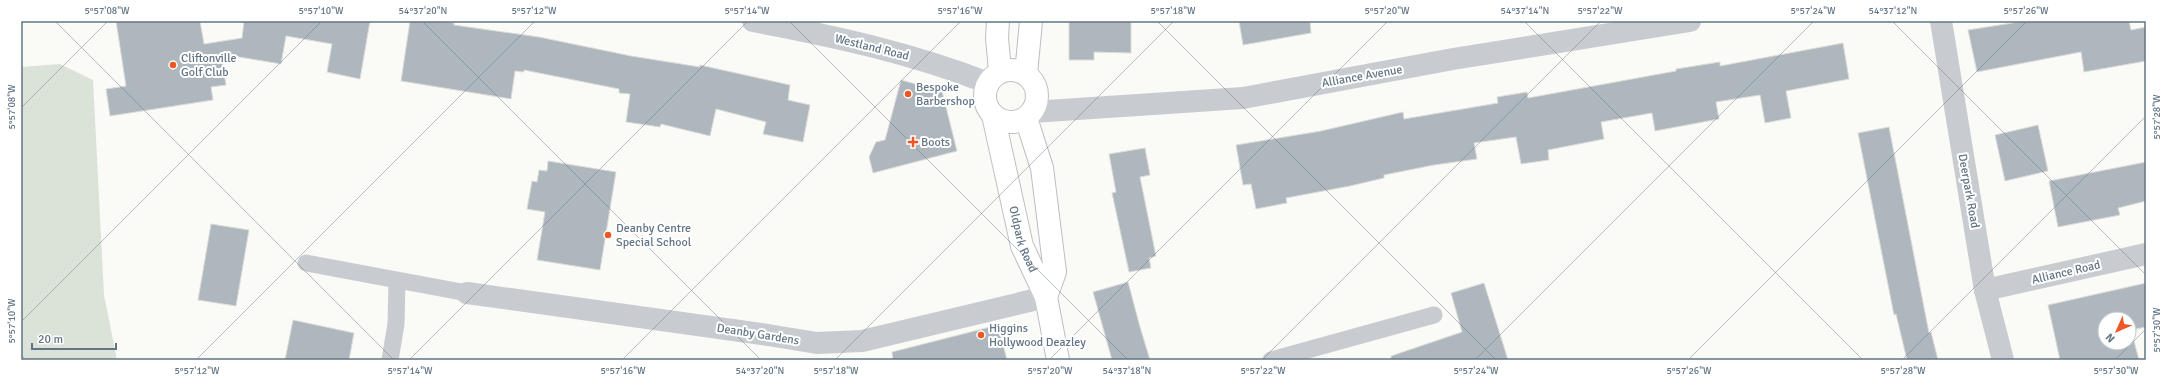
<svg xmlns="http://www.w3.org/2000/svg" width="2167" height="381" font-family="Signika,sans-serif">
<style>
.green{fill:#dbe2d8}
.building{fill:#aeb7bd;stroke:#dcdcd9;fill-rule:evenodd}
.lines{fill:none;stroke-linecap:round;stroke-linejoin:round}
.secondary-casing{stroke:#babfc4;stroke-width:24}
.service{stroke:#c8ccd0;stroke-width:17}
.minor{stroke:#c8ccd0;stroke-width:22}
.tertiary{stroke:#c8ccd0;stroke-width:22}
.secondary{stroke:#fff;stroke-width:22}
.ticks{fill:none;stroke:#637585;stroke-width:1;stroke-opacity:0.45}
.poi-dot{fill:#ef5722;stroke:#fff;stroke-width:1.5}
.labels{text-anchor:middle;stroke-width:4;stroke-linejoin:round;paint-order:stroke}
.street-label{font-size:12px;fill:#637585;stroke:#fff}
.poi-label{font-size:12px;fill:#637585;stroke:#fff;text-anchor:start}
.neatline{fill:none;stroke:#637585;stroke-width:1.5}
.ticks-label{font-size:10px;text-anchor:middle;fill:#637585}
</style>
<rect width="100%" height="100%" fill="#fafaf7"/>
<polygon class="green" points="60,64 93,80 104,295 117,360 21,360 21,67"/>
<g class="building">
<polygon points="116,21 200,21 204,44 242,38 244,21 370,21 360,79 327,72 332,44 286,36 281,64 221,54 226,85 211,87 213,100 110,116 106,89 126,86"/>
<polygon points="410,21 442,21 454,23 454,25 539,37 631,56 700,67 700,65 790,85 788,100 810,105 803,142 763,134 766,122 716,109 710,136 661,124 660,127 626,122 630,94 619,93 619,89 524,70 524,72 515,71 511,99 401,81"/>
<polygon points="1069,21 1131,21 1131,53 1094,52 1094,60 1069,60"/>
<polygon points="1239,21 1310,21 1311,33 1243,45"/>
<polygon points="2025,21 2129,21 2131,30 2146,27 2146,61 2084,72 2081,52 1977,72 1968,30"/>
<polygon points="1843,43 1849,79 1786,91 1791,118 1765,123 1760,95 1716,102 1719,119 1655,131 1652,113 1601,122 1604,139 1548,150 1549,160 1521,164 1516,137 1474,143 1477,159 1434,165 1384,175 1384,178 1350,186 1286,198 1287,203 1256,209 1251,184 1243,185 1236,145 1321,131 1403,112 1404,119 1498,103 1497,97 1527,92 1528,98 1676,71 1676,69 1720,62 1720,66"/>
<polygon points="901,80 942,91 957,151 873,173 869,157 876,142 885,140"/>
<polygon points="2038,125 2048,171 2005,181 1995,135"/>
<polygon points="1889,127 1929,333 1931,332 1938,360 1907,360 1896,314 1894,315 1858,133"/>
<polygon points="1145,148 1150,175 1140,177 1156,256 1149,258 1151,268 1129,272 1112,193 1116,192 1109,154"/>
<polygon points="548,161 616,172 600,270 537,260 545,212 527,209 532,181 537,182 539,170 547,171"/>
<polygon points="2146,162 2146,201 2118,208 2120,215 2058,227 2049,181"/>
<polygon points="211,224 249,230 236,306 198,300"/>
<polygon points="1128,282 1140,327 1150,360 1112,360 1093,292"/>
<polygon points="1484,283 1508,360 1391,360 1391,356 1462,332 1451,293"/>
<path d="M2146,283V327L2131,330L2139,360H2060L2048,305ZM2105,319H2129V343H2105Z"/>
<polygon points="293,320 354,333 349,360 285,360"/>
<polygon points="998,325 1007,360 893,360 892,352"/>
</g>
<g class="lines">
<defs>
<g id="secondary">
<polyline points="998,21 997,38 1000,71"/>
<circle cx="1011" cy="96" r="26"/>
<polyline points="1026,74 1031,21"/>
<path id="s1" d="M993,115L1022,246L1046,297L1058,360"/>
<polyline points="1026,118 1042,168 1055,272 1046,297"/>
</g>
</defs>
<use href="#secondary" class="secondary-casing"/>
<g class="service">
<polyline points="306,263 467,293"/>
<polyline points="390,360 396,324 397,281"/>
<polyline points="1271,360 1434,315"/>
</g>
<g class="minor">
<polyline points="1941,21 1985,290 2003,360"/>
<polyline points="1985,290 2146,254"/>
<polyline points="467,293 768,335 817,343 862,341 1046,297"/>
</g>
<g class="tertiary">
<path d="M753,21C833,36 912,53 988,83"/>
<polyline points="1032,112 1243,98 1453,59 1690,21"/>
</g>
<use href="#secondary" class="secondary"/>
</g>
<path class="ticks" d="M55,21L394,360M422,21L761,360M789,21L1128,360M1157,21L1496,360M1524,21L1863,360M1892,21L2146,275M21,108L108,21M21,322L322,21M21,355L26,360M196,360L535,21M409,360L748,21M622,360L961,21M835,360L1174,21M1049,360L1388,21M1262,360L1601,21M1475,360L1814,21M1688,360L2027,21M1902,360L2146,116M2115,360L2146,329"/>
<g class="poi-dot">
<circle cx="173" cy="65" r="4"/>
<circle cx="908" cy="94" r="4"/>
<path d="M911 136h4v4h4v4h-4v4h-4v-4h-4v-4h4z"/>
<circle cx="608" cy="235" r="4"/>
<circle cx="981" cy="335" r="4"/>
</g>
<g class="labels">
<g class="street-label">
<text transform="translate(872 47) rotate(14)" y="4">Westland Road</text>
<text transform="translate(1362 76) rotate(-10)" y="4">Alliance Avenue</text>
<text transform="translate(1969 191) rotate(80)" y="4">Deerpark Road</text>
<text dy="4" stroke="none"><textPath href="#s1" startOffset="128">Oldpark Road</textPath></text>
<text transform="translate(2066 272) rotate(-13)" y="4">Alliance Road</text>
<text transform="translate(758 334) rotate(9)" y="4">Deanby Gardens</text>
</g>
<g class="poi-label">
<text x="181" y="62">Cliftonville<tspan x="181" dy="14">Golf Club</tspan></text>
<text x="916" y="91">Bespoke<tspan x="916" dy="14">Barbershop</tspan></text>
<text x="921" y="146">Boots</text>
<text x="616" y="232">Deanby Centre<tspan x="616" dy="14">Special School</tspan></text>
<text x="989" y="332">Higgins<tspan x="989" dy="14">Hollywood Deazley</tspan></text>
</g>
</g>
<rect width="2167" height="381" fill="none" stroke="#ffffff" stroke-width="44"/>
<g transform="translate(2117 331) rotate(225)"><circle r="19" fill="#ffffff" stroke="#c1c8ce"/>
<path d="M0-3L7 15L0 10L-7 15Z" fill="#ef5722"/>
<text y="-6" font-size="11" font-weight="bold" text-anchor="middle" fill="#637585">N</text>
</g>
<path d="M32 343v6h84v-6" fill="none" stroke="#637585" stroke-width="2"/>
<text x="38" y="343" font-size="12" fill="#637585" stroke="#ffffff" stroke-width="3" paint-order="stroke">20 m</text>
<rect x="22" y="22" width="2123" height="337" class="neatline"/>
<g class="ticks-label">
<text x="107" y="14">5°57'08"W</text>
<text x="321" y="14">5°57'10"W</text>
<text x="423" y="14">54°37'20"N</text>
<text x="534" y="14">5°57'12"W</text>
<text x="747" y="14">5°57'14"W</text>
<text x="960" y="14">5°57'16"W</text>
<text x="1173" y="14">5°57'18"W</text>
<text x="1387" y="14">5°57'20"W</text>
<text x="1525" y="14">54°37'14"N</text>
<text x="1600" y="14">5°57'22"W</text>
<text x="1813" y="14">5°57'24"W</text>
<text x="1893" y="14">54°37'12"N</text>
<text x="2026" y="14">5°57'26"W</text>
<text transform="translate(11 107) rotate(-90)" y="4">5°57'08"W</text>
<text transform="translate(2156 117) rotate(-90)" y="4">5°57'28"W</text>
<text transform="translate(11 321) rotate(-90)" y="4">5°57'10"W</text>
<text transform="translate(2156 330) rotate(-90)" y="4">5°57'30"W</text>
<text x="197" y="374">5°57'12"W</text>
<text x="410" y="374">5°57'14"W</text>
<text x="623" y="374">5°57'16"W</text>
<text x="760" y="374">54°37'20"N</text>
<text x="836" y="374">5°57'18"W</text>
<text x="1050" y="374">5°57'20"W</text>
<text x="1127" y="374">54°37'18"N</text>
<text x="1263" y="374">5°57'22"W</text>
<text x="1476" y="374">5°57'24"W</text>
<text x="1689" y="374">5°57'26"W</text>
<text x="1903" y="374">5°57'28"W</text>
<text x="2116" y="374">5°57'30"W</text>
</g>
</svg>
